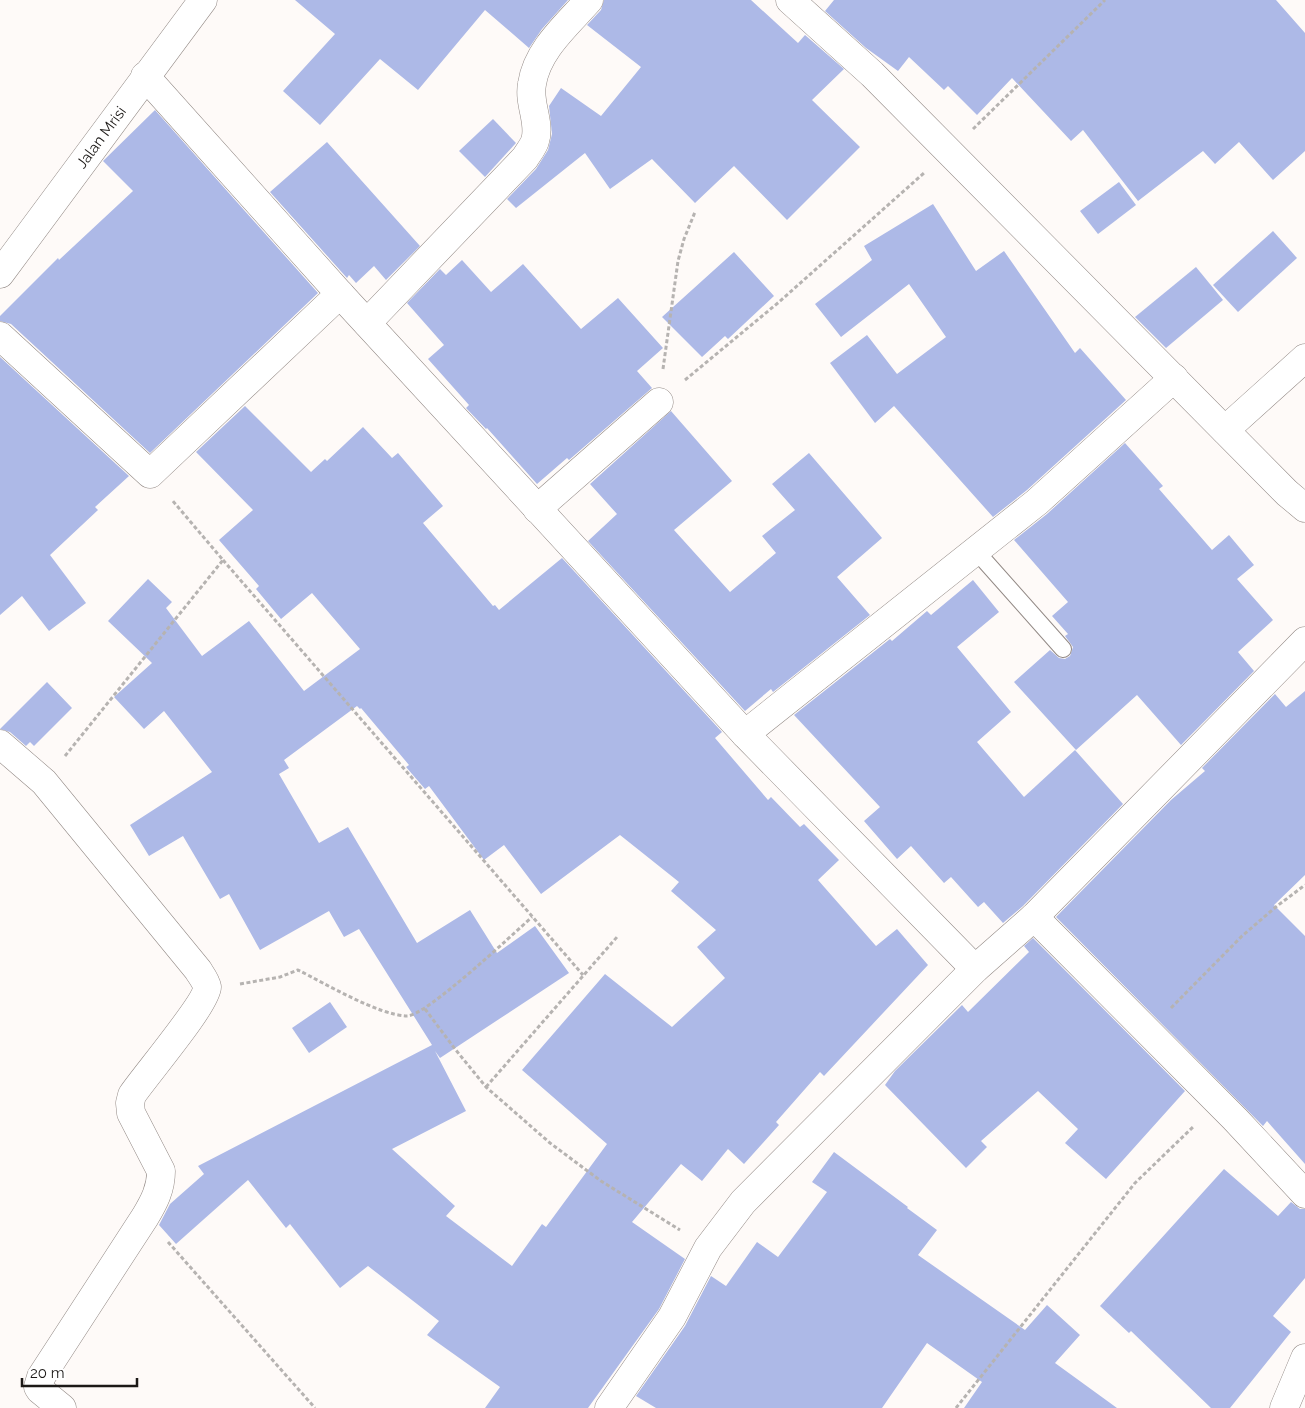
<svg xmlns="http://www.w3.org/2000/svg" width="1305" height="1408" font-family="Raleway,sans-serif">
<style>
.building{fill:#adb9e7;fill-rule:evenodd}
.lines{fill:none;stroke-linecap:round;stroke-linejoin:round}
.service-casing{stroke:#928985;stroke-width:18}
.minor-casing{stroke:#928985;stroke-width:29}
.tertiary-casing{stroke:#928985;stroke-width:29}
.path{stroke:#b6b3b1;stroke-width:3;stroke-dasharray:4 2.5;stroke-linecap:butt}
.service{stroke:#fff;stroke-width:16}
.minor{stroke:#fff;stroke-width:28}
.tertiary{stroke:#fff;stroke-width:28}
.labels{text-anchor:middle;stroke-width:5;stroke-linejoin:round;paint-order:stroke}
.street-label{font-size:15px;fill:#1c1917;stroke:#fff}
</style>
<rect width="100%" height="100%" fill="#fefaf8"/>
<g class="building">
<polygon points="295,0 568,0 542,29 529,48 485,10 418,90 380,59 320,125 283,91 335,34"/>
<polygon points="604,0 751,0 798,43 805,35 844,69 812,100 860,147 787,220 734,166 695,203 652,159 610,189 585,153 516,208 507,199 536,169 548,150 552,134 549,106 561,88 601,116 641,67 587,25 601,10"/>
<polygon points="834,0 1276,0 1305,33 1305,151 1273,180 1239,142 1215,164 1203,151 1138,201 1083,130 1071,141 1012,78 977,115 948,86 944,90 909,57 898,71 866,48 825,11"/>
<polygon points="155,110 318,293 150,453 11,324 0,321 0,316 58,258 59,260 133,191 103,161"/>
<polygon points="493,119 516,143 485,177 459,151"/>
<polygon points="327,142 420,246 386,280 374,266 356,283 349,275 347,278 270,192"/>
<polygon points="1119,182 1136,205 1098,234 1080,211"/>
<polygon points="933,204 976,271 1004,251 1075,353 1080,348 1126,400 1027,490 993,517 894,406 875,423 830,363 867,335 897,374 946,337 909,284 841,337 815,304 872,260 864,246"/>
<polygon points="1273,231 1297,258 1238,312 1213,285"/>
<polygon points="734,252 774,296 728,339 725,336 702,357 662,317"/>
<polygon points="462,260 491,292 523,264 581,329 618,298 663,348 637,371 652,388 569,460 567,458 537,484 487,428 486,429 466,408 469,405 428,359 444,345 407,303 440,269 446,275"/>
<polygon points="1196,267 1223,300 1166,348 1135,317"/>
<polygon points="0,357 129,476 95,507 98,510 50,555 86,603 49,631 22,596 0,615"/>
<path d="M245,406L311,472L325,459L327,461L363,427L392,458L398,453L443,506L423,523L493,606L495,605L499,610L562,558L722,732L715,738L768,800L771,797L800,827L804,824L839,860L818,880L876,946L897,929L928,965L824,1076L820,1072L776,1122L779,1125L744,1164L728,1149L702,1181L681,1164L632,1222L685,1259L659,1309L588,1408H485L500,1387L427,1335L439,1321L368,1266L340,1288L290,1224L286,1228L248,1180L176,1244L159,1225L170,1204L204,1174L198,1166L432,1045L359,929L344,937L329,911L260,950L229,894L220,899L183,836L149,856L130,825L212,772L164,711L144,729L114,697L152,663L108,621L148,579L172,602L166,608L202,656L249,621L304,691L360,649L312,593L281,619L256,589L259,586L219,540L253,510L196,452ZM357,706L360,709L361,708L409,765L406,767L425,789L429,786L484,860L504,845L541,894L620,835L679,882L671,891L716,930L697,947L725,978L672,1027L605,974L522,1070L607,1144L546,1227L542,1224L512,1266L446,1216L455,1206L392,1149L466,1111L435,1051L440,1058L569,973L535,926L497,953L470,910L417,943L348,827L319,843L279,774L289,768L284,760Z"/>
<polygon points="671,411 732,481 674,530 730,592 776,553 762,536 795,510 772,484 809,453 882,538 837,577 870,615 773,692 771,689 745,711 588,541 617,514 590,484"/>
<polygon points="1125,443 1163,486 1159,489 1212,550 1229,535 1254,565 1237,579 1273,620 1238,652 1254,671 1181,745 1137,695 1076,750 1014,682 1050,650 1059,658 1065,659 1070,656 1073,647 1065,636 1068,634 1052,616 1068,602 1014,540 1047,514"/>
<polygon points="973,580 999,612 957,647 1011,712 977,742 1024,797 1075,750 1123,804 1023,906 1003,923 984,902 978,907 951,877 944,883 911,846 897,859 864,821 880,807 794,715 890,639 892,641 927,611 931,615"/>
<polygon points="47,682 72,708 34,746 30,742 26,746 10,732 0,729"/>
<polygon points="1305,691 1305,875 1274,905 1305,936 1305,1164 1267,1121 1263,1126 1056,917 1171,800 1205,771 1202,768 1275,694 1286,707"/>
<polygon points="1033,938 1185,1091 1106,1179 1065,1143 1078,1129 1038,1091 981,1141 987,1147 966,1168 885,1085 895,1071 962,1005 968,1012 1029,952 1024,946"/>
<polygon points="330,1002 347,1027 309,1053 292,1028"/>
<polygon points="834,1152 908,1207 907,1208 937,1230 918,1255 1025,1330 1047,1305 1080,1335 1055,1363 1117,1408 964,1408 982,1382 927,1343 882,1408 656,1408 636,1396 685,1326 711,1276 726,1286 757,1242 778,1257 827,1192 812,1182"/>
<polygon points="1224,1169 1278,1216 1291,1202 1300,1209 1305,1209 1305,1278 1273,1316 1291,1332 1230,1408 1211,1408 1131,1331 1129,1333 1100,1306"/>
</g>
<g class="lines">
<defs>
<polyline id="service" points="976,551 1063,649"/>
<g id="minor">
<polyline points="790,0 872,74 1287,493 1305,508"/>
<polyline points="145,76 340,294 745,734 975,969"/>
<path d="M367,323L525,158C528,153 533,147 535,141C541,123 528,103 532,84C537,50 567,25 589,0"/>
<polyline points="0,336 150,474 340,294"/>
<polyline points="1225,430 1305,358"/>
<polyline points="537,509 659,402"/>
<polyline points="745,734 1037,502 1174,378"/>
<path d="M0,744L44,782L198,970C201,975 206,981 207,987C207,1003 144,1077 132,1095L130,1103L131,1113L161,1171C161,1189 154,1202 145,1217L41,1377L38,1387L40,1390L62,1408"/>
<polyline points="1034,917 1235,1119 1305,1194"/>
<polyline points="609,1408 672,1317 708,1248 743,1202 975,969 1034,917 1305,641"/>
<polyline points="1284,1408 1305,1358"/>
</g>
<g id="tertiary">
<path id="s1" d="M0,274L203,0"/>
</g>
</defs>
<use href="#service" class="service-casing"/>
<use href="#minor" class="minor-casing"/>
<use href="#tertiary" class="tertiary-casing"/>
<g class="path">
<polyline points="973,129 1105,0"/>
<polyline points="663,369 678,261 684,239 695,212"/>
<polyline points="685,380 779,302 924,173"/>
<polyline points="223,560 583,975"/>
<polyline points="65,756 223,560 172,500"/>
<path d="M240,984L280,977L298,970C326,984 378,1015 407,1016C426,1016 513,934 532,917"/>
<polyline points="1171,1008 1242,936 1277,906 1305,885"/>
<polyline points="425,1009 455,1049 486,1087 550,1143 601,1181 680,1230"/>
<polyline points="486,1087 617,937"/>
<polyline points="168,1242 315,1408"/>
<polyline points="956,1408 1135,1183 1194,1126"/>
</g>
<use href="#service" class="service"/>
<use href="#minor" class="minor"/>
<use href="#tertiary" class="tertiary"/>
</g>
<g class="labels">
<g class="street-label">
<text dy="5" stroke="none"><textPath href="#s1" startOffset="170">Jalan Mrisi</textPath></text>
</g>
</g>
<path d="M22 1378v8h115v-8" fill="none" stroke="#1c1917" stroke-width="2.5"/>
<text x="30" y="1378" font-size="15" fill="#1c1917" stroke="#ffffff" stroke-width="4" paint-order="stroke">20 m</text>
</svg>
